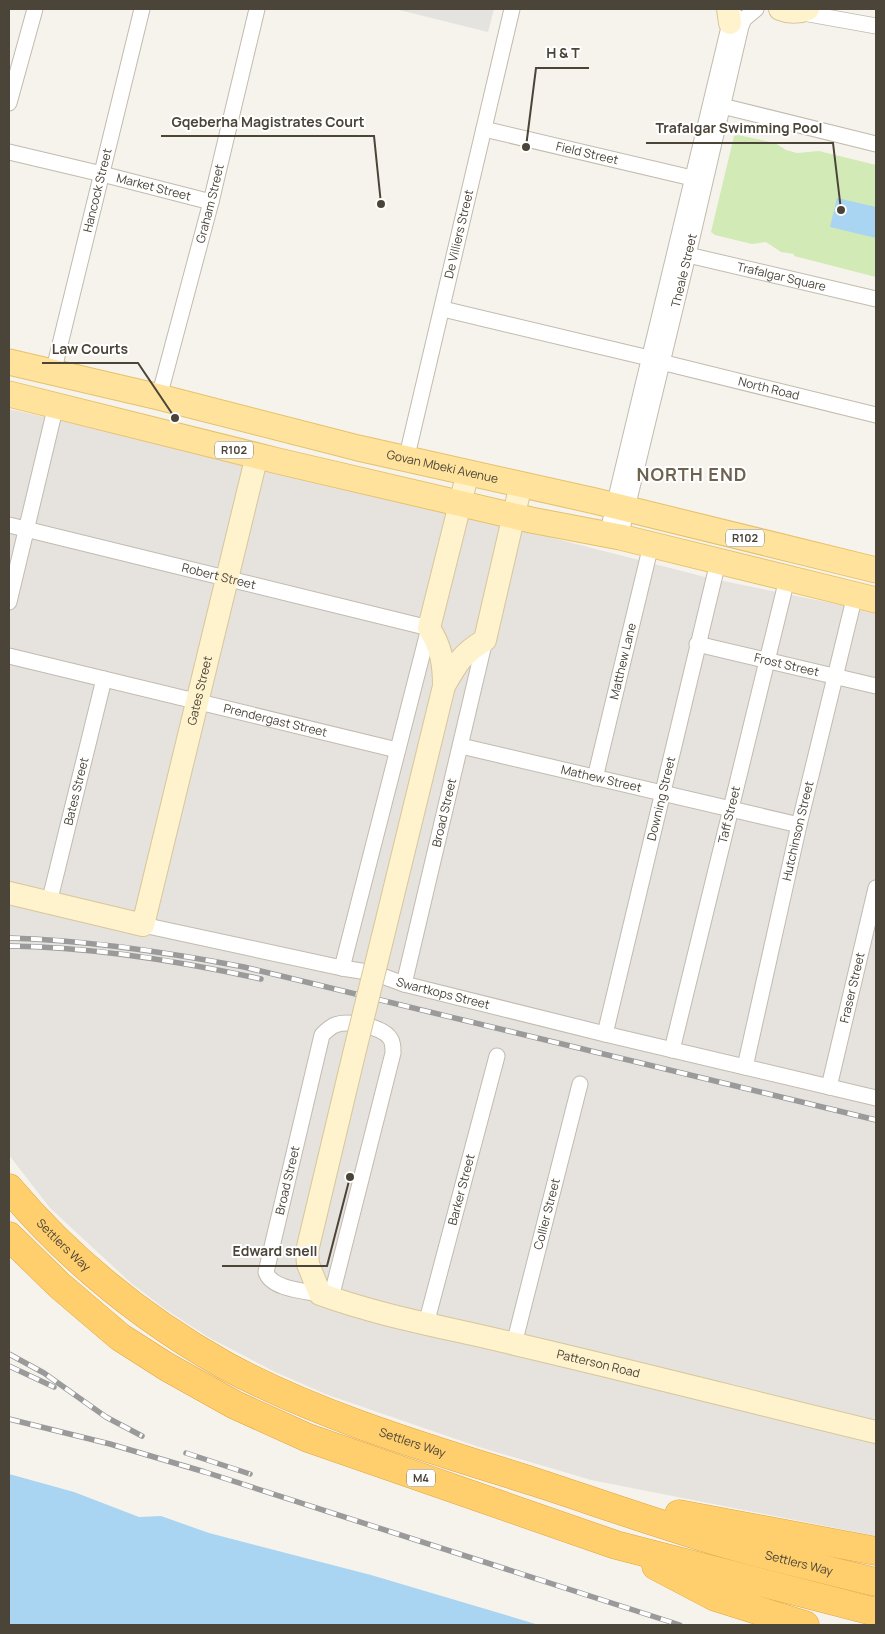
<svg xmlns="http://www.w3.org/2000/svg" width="885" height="1634" font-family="Manrope,sans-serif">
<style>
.industrial{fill:#e6e2dd}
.green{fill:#d2eab5}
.parking{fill:#e5e3e0}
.water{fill:#a9d4f2}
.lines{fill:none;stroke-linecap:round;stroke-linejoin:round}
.street-casing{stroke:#c2bbae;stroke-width:17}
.secondary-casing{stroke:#d6c79b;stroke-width:24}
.primary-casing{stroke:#e6c16a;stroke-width:27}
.highway-casing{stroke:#e0a43c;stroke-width:29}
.street{stroke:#fff;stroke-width:15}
.secondary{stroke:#fff3cd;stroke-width:22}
.primary{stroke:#ffe39c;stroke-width:25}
.highway{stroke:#ffcf6e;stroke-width:28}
.rail-casing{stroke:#9a9a9a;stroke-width:5.5}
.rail{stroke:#fff;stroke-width:4;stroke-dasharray:11;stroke-linecap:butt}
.secondary-bridge-casing{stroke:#d6c79b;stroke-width:24;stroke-linecap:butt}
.secondary-bridge{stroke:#fff3cd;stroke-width:22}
.labels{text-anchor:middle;stroke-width:4;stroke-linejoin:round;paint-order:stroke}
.shield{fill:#fff;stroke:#817c74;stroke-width:1}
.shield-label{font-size:11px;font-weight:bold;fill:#4b4439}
.street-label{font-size:12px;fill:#4b4439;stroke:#fff}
.district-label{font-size:18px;font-weight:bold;letter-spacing:1px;fill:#6e6250;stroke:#fff}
.leader{fill:none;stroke:#4b4439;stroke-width:2}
.callout-dot{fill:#4b4439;stroke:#fff;stroke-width:2}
.callout-label{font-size:14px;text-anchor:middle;font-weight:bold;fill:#4b4439;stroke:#fff;stroke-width:4;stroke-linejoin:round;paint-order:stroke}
</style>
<rect width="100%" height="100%" fill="#f6f3ec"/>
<polygon class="industrial" points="9,409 260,466 451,512 713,579 876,612 876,1536 591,1480 479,1447 328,1395 275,1372 208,1337 165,1309 131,1283 50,1208 9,1155"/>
<polygon class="green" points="738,135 775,143 786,150 797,153 819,151 876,165 876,277 794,256 794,254 781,252 766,242 752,244 715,235 711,232 734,136"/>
<polygon class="parking" points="395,9 494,9 488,32"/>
<g class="water">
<polygon points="837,198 876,207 876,238 830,227"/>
<polygon points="9,1474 74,1492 139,1517 161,1516 209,1533 371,1575 539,1625 9,1625"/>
</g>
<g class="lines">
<defs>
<g id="street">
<polyline points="798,12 876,26"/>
<polyline points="9,103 35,9"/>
<polyline points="722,106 876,144"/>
<path id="s1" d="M484,129L692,178"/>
<path id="s2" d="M9,152L102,174L211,202"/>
<path id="s3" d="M688,255L876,299"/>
<polyline points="443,309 649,358"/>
<path id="s4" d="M661,362L876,415"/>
<path id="s5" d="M53,373L142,9"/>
<path id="s6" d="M159,397L211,202L257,9"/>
<path id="s7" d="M406,460L512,9"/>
<path id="s8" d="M9,525L429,628L342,968"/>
<polyline points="607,535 730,23 734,14"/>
<path id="s9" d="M620,537L688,255L741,26L744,19L756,9"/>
<polyline points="9,602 56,405"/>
<path id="s10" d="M697,644L876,686"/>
<path id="s11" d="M9,656L397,750"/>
<path id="s12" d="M461,746L799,825"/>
<path id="s13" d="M595,778L651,545"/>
<path id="s14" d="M49,903L104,679"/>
<path id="s15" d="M143,925L342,968L374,973L404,984L605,1034L876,1098"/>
<path id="s16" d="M404,984L485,640"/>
<path id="s17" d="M605,1034L718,562"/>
<path id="s18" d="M672,1050L787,579"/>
<path id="s19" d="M745,1067L799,825L855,595"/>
<path id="s20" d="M829,1087L876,888"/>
<path id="s21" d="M320,1294C305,1291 271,1289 266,1272L322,1035C326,1031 330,1027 335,1025C348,1020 381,1026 390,1038C393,1042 393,1047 393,1053L331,1298"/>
<path id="s22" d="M426,1324L497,1056"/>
<path id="s23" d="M514,1344L580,1084"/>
</g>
<g id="secondary">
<polyline points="728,9 730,23"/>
<path d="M780,9C790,13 798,13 808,9"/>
<path d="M444,686C457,663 462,654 485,640L521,484"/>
<path id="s24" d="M9,893L143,925L257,455"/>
<path d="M382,940L444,686C444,663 441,647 429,628L468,472"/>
<path id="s25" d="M354,1054L307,1251L308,1264L320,1294C383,1317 450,1328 515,1344C635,1372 756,1403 876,1432"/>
</g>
<g id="primary">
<path id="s26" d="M9,362L159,397L358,448L595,501L876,570"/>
<polyline points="9,394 278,461 531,520 620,537 876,600"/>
</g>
<g id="highway">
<path id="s27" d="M9,1188C70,1260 144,1320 226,1366C323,1418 431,1449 535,1482C596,1502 655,1523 716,1541C769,1557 823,1569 876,1582"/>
<polyline points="9,1236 59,1285 120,1337 167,1367 235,1405 308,1438 616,1545 876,1612"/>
<polyline points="679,1514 876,1551"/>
<polyline points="656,1566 715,1597 805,1625"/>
</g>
</defs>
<use href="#street" class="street-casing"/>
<use href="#secondary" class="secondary-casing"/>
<use href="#primary" class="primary-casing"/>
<use href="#highway" class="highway-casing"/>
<use href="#street" class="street"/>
<use href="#secondary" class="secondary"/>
<use href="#primary" class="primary"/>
<use href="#highway" class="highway"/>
<defs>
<g id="rail">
<path d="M9,938C88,940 166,952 244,967L876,1120"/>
<path d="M9,946C94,947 179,961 261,979"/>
<polyline points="9,1354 44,1373 106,1417 142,1436"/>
<polyline points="9,1366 54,1387"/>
<polyline points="9,1419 110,1444 205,1472 680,1625"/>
<polyline points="186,1453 250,1474"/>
</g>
</defs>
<use href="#rail" class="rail-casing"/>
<use href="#rail" class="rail"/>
<defs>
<polyline id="secondary-bridge" points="354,1054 382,940"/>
</defs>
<use href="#secondary-bridge" class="secondary-bridge-casing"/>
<use href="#secondary-bridge" class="secondary-bridge"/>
</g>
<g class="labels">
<g class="shield">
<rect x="215" y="441.5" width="38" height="17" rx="4"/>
<rect x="726" y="529.5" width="38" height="17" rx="4"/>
<rect x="407" y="1469.5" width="28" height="17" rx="4"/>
</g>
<g class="shield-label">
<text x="234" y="454">R102</text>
<text x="745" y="542">R102</text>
<text x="421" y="1482">M4</text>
</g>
<g class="street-label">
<text dy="4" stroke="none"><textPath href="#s1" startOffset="106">Field Street</textPath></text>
<text dy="4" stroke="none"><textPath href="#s2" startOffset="149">Market Street</textPath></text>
<text dy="4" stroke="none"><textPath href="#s5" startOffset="188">Hancock Street</textPath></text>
<text dy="4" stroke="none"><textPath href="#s6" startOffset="200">Graham Street</textPath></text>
<text dy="4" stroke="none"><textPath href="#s7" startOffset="232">De Villiers Street</textPath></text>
<text dy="4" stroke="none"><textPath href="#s9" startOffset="274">Theale Street</textPath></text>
<text dy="4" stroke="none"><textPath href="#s3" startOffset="96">Trafalgar Square</textPath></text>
<text dy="4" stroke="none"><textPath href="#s4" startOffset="111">North Road</textPath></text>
<text dy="4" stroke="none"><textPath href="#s26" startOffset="446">Govan Mbeki Avenue</textPath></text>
<text dy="4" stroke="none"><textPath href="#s8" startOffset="216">Robert Street</textPath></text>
<text dy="4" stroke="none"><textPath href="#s13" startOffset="120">Matthew Lane</textPath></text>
<text dy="4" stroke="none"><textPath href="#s10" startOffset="92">Frost Street</textPath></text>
<text dy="4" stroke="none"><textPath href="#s24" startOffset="379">Gates Street</textPath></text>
<text dy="4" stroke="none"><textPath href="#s11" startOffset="274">Prendergast Street</textPath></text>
<text dy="4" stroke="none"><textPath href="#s12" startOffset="144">Mathew Street</textPath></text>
<text dy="4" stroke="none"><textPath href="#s14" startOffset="115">Bates Street</textPath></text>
<text dy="4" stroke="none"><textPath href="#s17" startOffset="242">Downing Street</textPath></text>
<text dy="4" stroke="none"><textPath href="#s16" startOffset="176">Broad Street</textPath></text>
<text dy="4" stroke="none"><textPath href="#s18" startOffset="242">Taff Street</textPath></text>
<text dy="4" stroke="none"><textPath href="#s19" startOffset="242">Hutchinson Street</textPath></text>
<text dy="4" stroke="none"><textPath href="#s20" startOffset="102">Fraser Street</textPath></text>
<text dy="4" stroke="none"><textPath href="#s15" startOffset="308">Swartkops Street</textPath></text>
<text dy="4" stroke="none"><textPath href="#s21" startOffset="155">Broad Street</textPath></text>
<text dy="4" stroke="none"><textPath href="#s22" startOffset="139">Barker Street</textPath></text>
<text dy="4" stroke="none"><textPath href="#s23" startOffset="134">Collier Street</textPath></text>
<text dy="4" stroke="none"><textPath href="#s27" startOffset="79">Settlers Way</textPath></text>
<text dy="4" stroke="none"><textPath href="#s25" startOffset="535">Patterson Road</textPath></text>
<text dy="4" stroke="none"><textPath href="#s27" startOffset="484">Settlers Way</textPath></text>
<text dy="4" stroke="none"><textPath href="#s27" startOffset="889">Settlers Way</textPath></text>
</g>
<g class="district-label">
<text x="692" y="481">NORTH END</text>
</g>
</g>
<path class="leader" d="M526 147L536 68H589M381 204L374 136H161M841 210L833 143H646M175 418L138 363H42M350 1177L327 1266H222"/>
<g class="callout-dot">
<circle cx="526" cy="147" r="5"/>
<circle cx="381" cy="204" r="5"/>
<circle cx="841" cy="210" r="5"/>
<circle cx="175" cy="418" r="5"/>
<circle cx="350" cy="1177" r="5"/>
</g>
<g class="callout-label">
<text x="563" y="58">H &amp; T</text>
<text x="268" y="127">Gqeberha Magistrates Court</text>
<text x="739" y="133">Trafalgar Swimming Pool</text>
<text x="90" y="354">Law Courts</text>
<text x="275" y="1256">Edward snell</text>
</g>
<rect width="885" height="1634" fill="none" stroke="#4b4439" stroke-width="20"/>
</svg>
